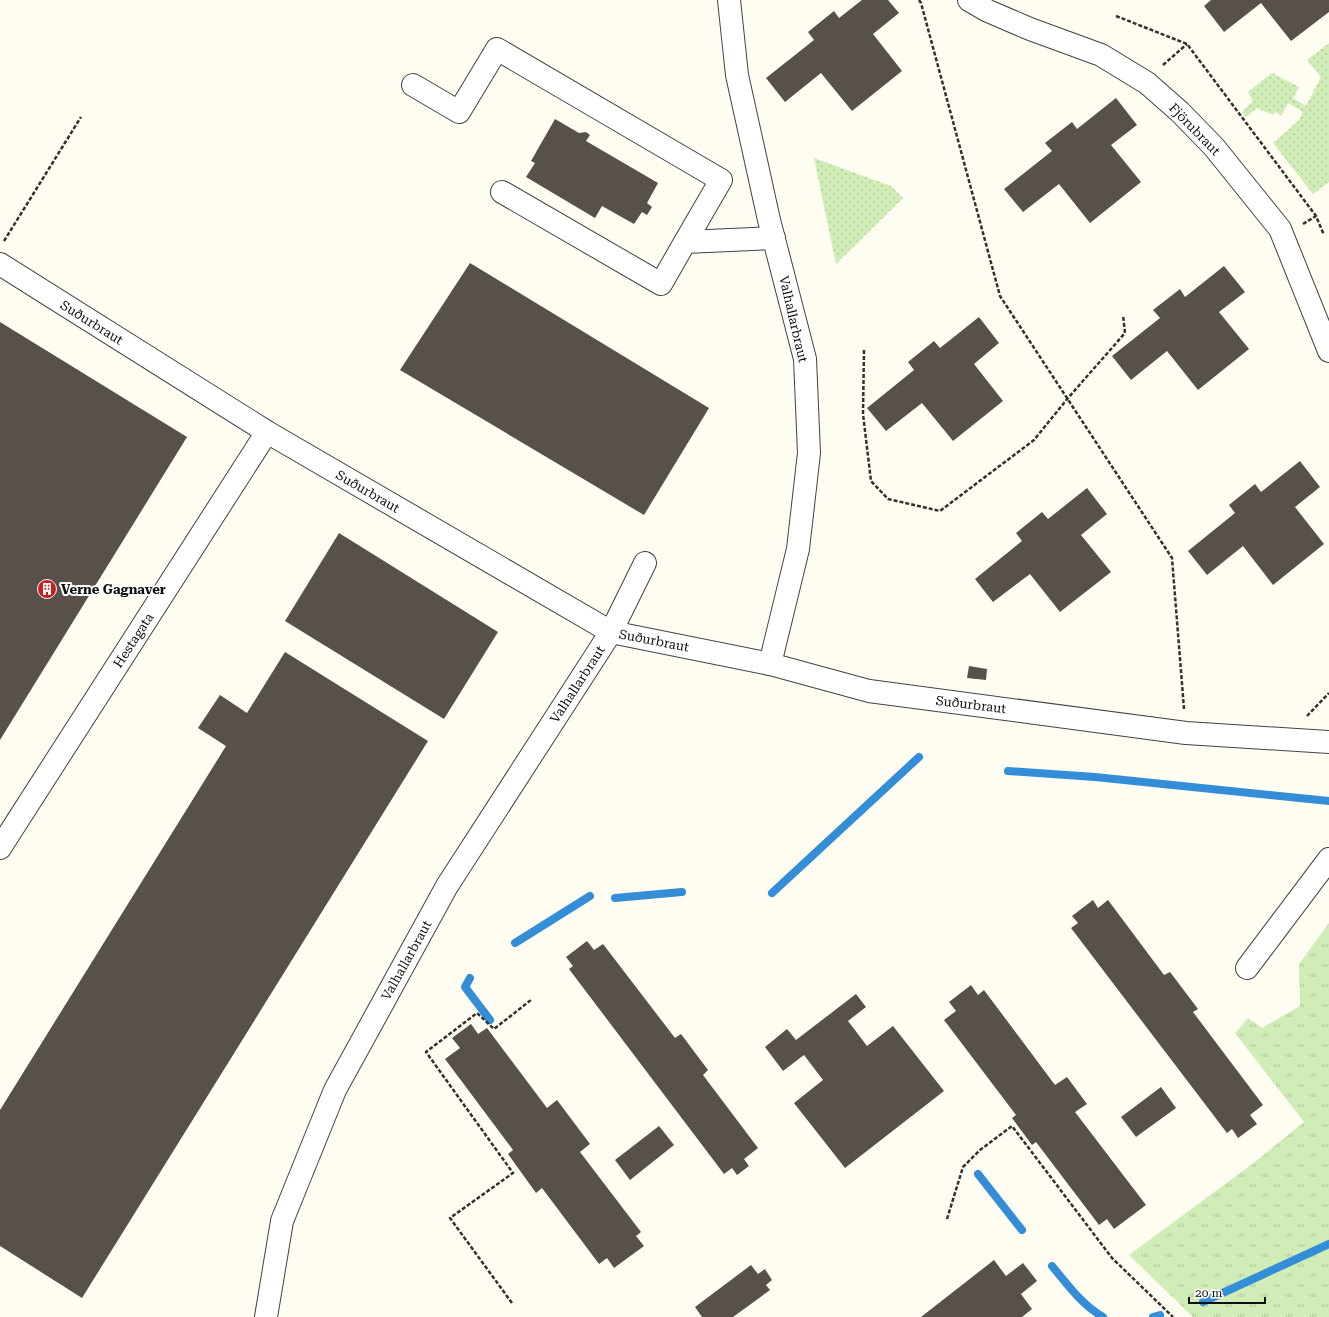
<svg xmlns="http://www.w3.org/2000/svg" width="1329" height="1317" font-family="'Roboto Serif',serif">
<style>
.grass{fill:url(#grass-tufts)}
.park{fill:url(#park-dots)}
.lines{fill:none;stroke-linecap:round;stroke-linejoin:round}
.stream{stroke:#338dd7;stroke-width:8}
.building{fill:#58504a}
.minor-casing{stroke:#424242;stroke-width:24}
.path{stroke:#313131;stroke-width:2.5;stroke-dasharray:4 2;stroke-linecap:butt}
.minor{stroke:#fff;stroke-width:22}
.labels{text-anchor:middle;stroke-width:4;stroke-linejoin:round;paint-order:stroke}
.street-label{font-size:13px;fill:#0f0f0f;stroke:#fff}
.poi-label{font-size:13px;font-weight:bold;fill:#0f0f0f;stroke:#fff;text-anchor:start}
</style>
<defs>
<pattern id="grass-tufts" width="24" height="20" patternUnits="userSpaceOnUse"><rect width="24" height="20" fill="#d0edb7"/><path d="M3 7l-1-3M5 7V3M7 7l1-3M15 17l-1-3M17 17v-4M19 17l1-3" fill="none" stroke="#b1ca9c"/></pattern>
<pattern id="park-dots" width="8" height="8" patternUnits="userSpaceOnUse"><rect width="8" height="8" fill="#d0edb7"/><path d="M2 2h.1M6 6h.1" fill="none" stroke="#b1ca9c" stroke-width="1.8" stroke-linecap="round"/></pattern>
</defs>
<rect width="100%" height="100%" fill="#fffdf1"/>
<polygon class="grass" points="1329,923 1329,1317 1193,1317 1129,1255 1251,1165 1304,1122 1235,1033 1248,1018 1262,1028 1300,1006 1299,964"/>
<g class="park">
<polygon points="1329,43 1329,182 1313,194 1273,143 1299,120 1303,112 1288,103 1281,116 1275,112 1273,115 1257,108 1246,117 1242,112 1253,101 1248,92 1272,73 1299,87 1293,98 1306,106 1321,77 1307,60"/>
<polygon points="814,158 891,186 903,198 836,264"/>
</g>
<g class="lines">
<g class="stream">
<polyline points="1008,771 1095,777 1329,801"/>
<polyline points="772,893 919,757"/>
<polyline points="615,898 682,892"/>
<polyline points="515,943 590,896"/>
<polyline points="470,978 465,987 490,1020"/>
<polyline points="978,1174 1022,1230"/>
<path d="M1052,1266C1067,1284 1082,1305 1103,1317"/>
<polyline points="1203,1302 1329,1244"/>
<polyline points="1153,1317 1160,1315"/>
</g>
</g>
<g class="building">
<polygon points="862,0 888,0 899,13 873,34 902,71 852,111 821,73 785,102 766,78 814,40 808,32 834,11 839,18"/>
<polygon points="1211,0 1329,0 1329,12 1291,41 1261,3 1224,32 1204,6"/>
<polygon points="1116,98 1137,125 1111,145 1141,182 1090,223 1059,184 1023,212 1004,189 1052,151 1045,143 1072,122 1077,129"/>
<polygon points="555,119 579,133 586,132 590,135 586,141 658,183 647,203 652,207 647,215 642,212 634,224 602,206 595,218 526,177 535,163 531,161"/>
<polygon points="470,263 709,408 644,515 400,370"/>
<polygon points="1224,266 1245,292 1219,312 1249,349 1198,390 1167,351 1131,380 1112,356 1160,318 1153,310 1180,289 1185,297"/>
<polygon points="979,317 999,343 974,364 1003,401 953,441 922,403 886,431 867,408 914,370 908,362 934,341 940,348"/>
<polygon points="0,322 187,437 0,740"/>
<polygon points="1300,461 1320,487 1295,507 1324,544 1273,585 1243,546 1207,575 1188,551 1235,513 1229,505 1255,484 1261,492"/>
<polygon points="1087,488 1107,514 1081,535 1111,572 1060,612 1030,574 993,602 975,579 1022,541 1016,533 1042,512 1048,519"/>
<polygon points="339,533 498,632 444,719 285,621"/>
<polygon points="285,652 428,741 82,1298 0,1246 0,1110 226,746 198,728 220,695 247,713"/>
<polygon points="969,666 987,669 986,680 967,678"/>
<polygon points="1093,900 1098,908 1108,900 1164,975 1170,972 1198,1009 1193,1012 1263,1105 1250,1115 1257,1124 1238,1138 1232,1129 1227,1133 1071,928 1078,923 1072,916"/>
<polygon points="587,941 594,950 603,944 675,1038 681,1034 708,1070 703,1075 758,1148 744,1159 749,1166 737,1175 732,1168 724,1174 569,969 573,966 566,957"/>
<polygon points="971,985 978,995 984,990 1055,1085 1067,1077 1087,1104 1075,1112 1146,1205 1114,1229 1107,1219 1099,1225 1036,1142 1032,1145 1012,1118 1016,1115 944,1020 956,1011 949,1002"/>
<polygon points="856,994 866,1007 848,1021 867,1046 893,1026 944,1091 845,1168 794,1103 823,1080 804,1055 783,1071 765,1047 787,1029 796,1040"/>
<polygon points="471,1024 478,1034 487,1028 547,1108 557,1100 590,1144 580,1152 641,1232 636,1236 644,1246 614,1268 607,1258 599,1264 542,1188 536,1193 508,1154 513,1150 445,1059 460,1048 452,1038"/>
<polygon points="1161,1087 1176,1108 1136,1137 1121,1117"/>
<polygon points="659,1126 674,1145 630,1180 615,1160"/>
<polygon points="994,1260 1006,1276 1023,1263 1037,1281 1021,1294 1032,1309 1022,1317 921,1317"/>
<polygon points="751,1265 758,1274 765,1269 772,1280 766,1285 770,1290 733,1317 702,1317 695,1307"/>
</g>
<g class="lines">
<defs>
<g id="minor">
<polyline points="729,0 737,75 769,220 805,359 809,453 798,549 770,664"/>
<polyline points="969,0 988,11 1030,29 1101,55 1147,83 1180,112 1214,147 1280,229 1329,351"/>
<polyline points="413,85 459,112 497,49 721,180 685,242"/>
<polyline points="502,192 661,284 685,242 774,238"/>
<polyline points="0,264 267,432 611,632 770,664 869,691 1186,733 1329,742"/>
<polyline points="0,848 267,432"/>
<polyline points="1247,968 1329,859"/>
<polyline points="266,1317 282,1221 335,1090 447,886 611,632 645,563"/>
</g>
</defs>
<use href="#minor" class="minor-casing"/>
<g class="path">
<polyline points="919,0 921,3 1000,296 1172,558 1184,709"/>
<polyline points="1116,16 1187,44 1316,216 1324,235"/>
<polyline points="1163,65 1187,44"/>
<polyline points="1303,224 1316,216"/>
<polyline points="4,241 81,117"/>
<polyline points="864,350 863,414 871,481 888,499 940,511 1034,440 1068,398 1125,333 1123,315"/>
<polyline points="1307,716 1329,693"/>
<polyline points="947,1219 963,1167 980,1150 1012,1126 1112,1258 1173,1317"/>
<polyline points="512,1303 450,1218 513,1173 426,1052 477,1013 494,1029 531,1000"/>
</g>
<use href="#minor" class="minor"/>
</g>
<defs>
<symbol id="building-disc" viewBox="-11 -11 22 22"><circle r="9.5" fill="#c91d1c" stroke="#fff"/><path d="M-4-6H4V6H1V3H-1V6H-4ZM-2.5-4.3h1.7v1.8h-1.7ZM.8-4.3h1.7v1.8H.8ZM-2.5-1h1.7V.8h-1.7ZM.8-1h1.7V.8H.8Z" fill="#fff"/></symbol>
</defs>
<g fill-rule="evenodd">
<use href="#building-disc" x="36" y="578" width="22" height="22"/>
</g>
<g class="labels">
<g class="street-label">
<text transform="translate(1195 129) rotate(46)" y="5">Fjörubraut</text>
<text transform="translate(794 319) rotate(77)" y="5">Valhallarbraut</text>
<text transform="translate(92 322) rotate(32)" y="5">Suðurbraut</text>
<text transform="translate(368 491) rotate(30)" y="5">Suðurbraut</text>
<text transform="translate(133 640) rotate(-57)" y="5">Hestagata</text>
<text transform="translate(654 640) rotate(11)" y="5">Suðurbraut</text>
<text transform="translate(577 684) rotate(-57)" y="5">Valhallarbraut</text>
<text transform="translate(971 704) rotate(7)" y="5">Suðurbraut</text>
<text transform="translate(406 960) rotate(-61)" y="5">Valhallarbraut</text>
</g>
<g class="poi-label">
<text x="61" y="594">Verne Gagnaver</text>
</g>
</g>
<path d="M1189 1297v6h76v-6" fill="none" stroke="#0f0f0f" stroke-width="2"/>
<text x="1195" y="1297" font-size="12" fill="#0f0f0f" stroke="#ffffff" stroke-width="3" paint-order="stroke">20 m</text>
</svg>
